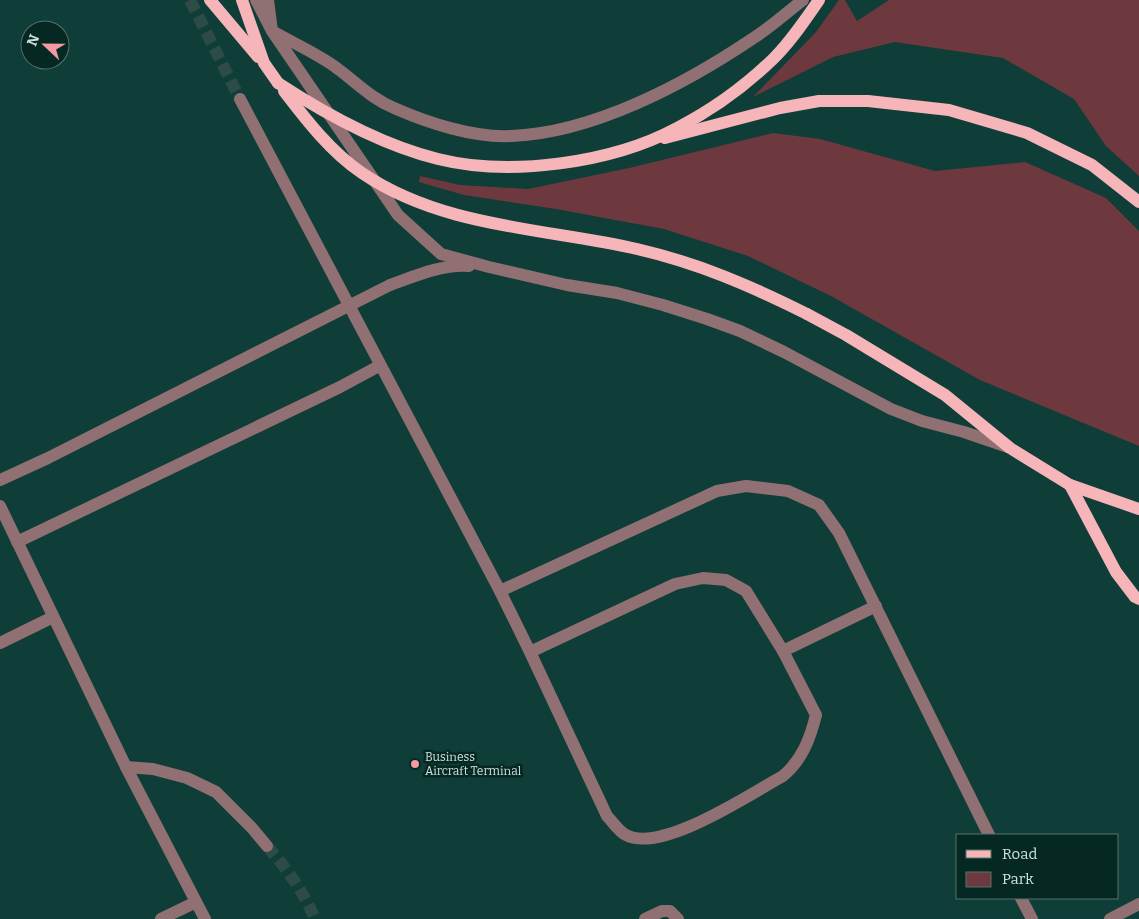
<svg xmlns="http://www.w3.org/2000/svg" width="1139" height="919" font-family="Bitter,serif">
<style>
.built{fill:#0f3d37;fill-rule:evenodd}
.green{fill:#6e393e}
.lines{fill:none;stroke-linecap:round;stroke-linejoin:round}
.minor-tunnel{stroke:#2d4c47;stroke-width:12;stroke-dasharray:12 6;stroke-linecap:butt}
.minor{stroke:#907072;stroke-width:12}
.major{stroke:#f5b5b9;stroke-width:12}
.major-bridge{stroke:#f5b5b9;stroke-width:12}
.poi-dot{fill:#f49aa2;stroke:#052823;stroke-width:2}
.labels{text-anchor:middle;stroke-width:5;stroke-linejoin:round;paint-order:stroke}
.poi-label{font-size:12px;fill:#cfe1dd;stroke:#052823;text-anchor:start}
</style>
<rect width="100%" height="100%" fill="#10322d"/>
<path class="built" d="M0,0H1139V919H0ZM30,30H60V60H30ZM958,835H1118V898H958Z"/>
<g class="green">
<polygon points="839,0 845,0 857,21 889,0 1139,0 1139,176 1106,146 1074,99 1003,58 895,42 833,57 753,97 816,32"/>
<polygon points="773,133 820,139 935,171 1025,162 1106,198 1139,231 1139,446 980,380 831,296 748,256 664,229 556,209 464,195 419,182 420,176 460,185 528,189 629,168"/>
</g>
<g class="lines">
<g class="minor-tunnel">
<polyline points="190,0 240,99"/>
<path d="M267,846C286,868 304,892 315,919"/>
</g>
<g class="minor">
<polyline points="256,0 272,31 398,215 441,254 489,267 567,285 617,293 663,305 707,319 740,331 784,352 891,409 922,421 964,432 1008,447"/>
<path d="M268,0L272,31C293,43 320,55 338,69C357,83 372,99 394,108C428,123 474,138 511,136C593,133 685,84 752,39C770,28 786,13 803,0"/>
<path d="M240,99L500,591L530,652L607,816C612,821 619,832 626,835C661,854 750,794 783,776C802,760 810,739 816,715L783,651L746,591L726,580L703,578L675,584L530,652"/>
<path d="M0,480L48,458L390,285C415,276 442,264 469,266"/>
<polyline points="0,506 126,767 205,919"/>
<polyline points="17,542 340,387 379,366"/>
<polyline points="500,591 717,491 746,486 788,491 819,505 839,533 989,835"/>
<polyline points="0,643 53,617"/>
<polyline points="783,651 876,606"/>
<polyline points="126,767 153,769 187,778 216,792 252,828 267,846"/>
<polyline points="1021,898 1032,919"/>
<polyline points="161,919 196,902"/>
<polyline points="645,919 662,911 670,911 678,919"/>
<polyline points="1110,919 1139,904"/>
</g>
<g class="major">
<polyline points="210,0 258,57"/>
<polyline points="242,0 264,63 278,83"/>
<polyline points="665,138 780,108 819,101 868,101 949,110 1027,133 1092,165 1139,202"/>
<polyline points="807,314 846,335 945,395 1010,448 1070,485 1139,509"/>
<polyline points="1070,485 1116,572 1135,597 1139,599"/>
</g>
<g class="major-bridge">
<path d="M278,83C327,115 381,145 438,159C510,177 612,163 677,128C712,110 744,87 772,60C790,43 805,20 819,0"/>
<path d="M284,91C307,121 331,152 362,173C443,228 545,228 637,249C698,263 751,286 807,314"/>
</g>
</g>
<circle class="poi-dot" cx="415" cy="764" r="5"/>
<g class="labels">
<g class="poi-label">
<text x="425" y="761">Business<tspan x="425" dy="14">Aircraft Terminal</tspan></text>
</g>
</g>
<rect x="956" y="834" width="162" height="65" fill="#052823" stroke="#56726d"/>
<rect x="966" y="850" width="25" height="8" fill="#f5b5b9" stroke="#56726d"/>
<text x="1002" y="859" font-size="15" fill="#cfe1dd">Road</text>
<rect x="966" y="872" width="25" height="15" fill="#6e393e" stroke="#56726d"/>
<text x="1002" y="884" font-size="15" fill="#cfe1dd">Park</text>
<g transform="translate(45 45) rotate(292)"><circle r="24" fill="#052823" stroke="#56726d"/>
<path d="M0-4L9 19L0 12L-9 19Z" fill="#f49aa2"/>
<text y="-8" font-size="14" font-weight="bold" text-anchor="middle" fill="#cfe1dd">N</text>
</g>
</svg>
